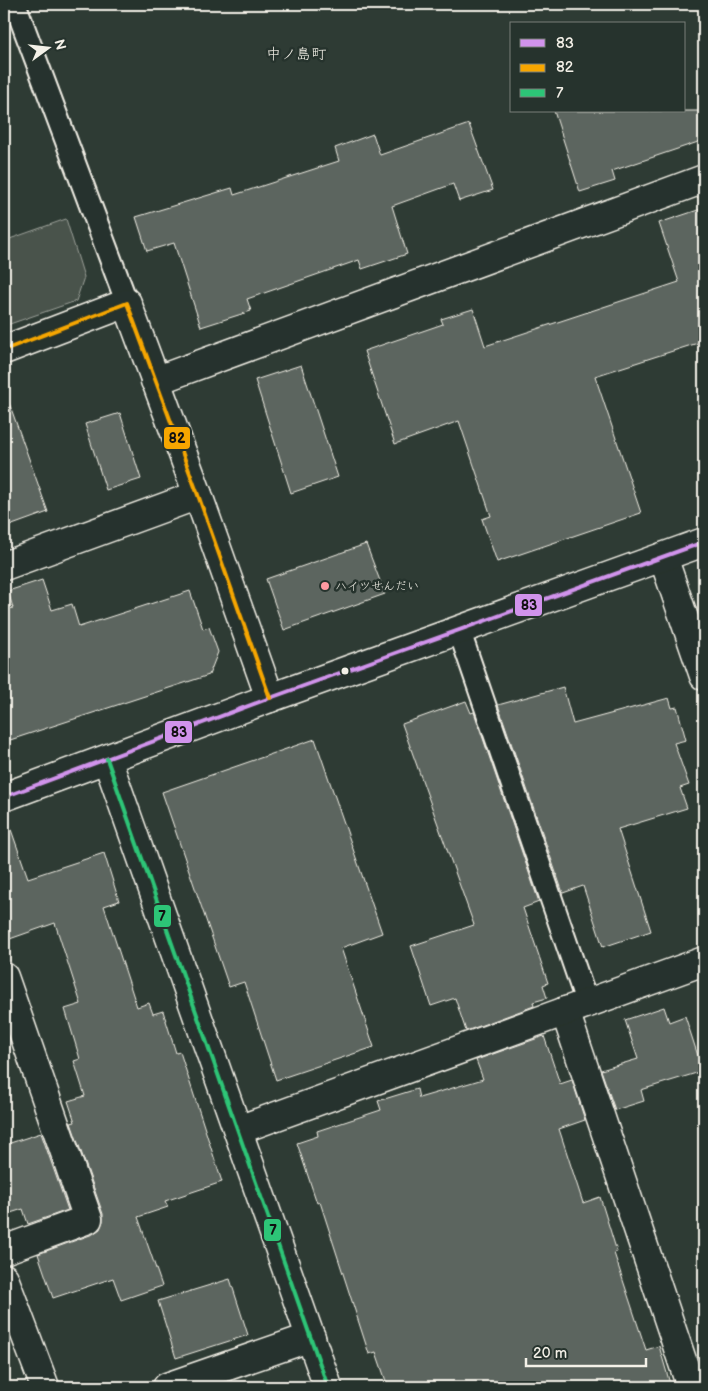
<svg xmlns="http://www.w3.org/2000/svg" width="708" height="1391" font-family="'Balsamiq Sans','Klee One',sans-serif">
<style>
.green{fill:#48524c;stroke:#9ea29a}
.building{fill:#5c655e;stroke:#f4f1e8}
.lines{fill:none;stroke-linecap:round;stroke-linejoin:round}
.lane-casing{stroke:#f4f1e8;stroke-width:25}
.street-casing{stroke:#f4f1e8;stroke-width:31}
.lane{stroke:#26332d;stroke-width:21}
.street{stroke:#26332d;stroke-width:28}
.bus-1-casing{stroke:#26332d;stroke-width:8}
.bus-2-casing{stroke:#26332d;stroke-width:8}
.bus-3-casing{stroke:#26332d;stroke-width:8}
.bus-1{stroke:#d193ec;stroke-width:4}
.bus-2{stroke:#f7a600;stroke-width:4}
.bus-3{stroke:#2dc577;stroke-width:4}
.poi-dot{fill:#ff9aa2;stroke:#26332d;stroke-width:2}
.bus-dot{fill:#f4f1e8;stroke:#26332d;stroke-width:2}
.labels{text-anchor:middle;stroke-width:5;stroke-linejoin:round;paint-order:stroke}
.poi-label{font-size:12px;fill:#f4f1e8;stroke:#26332d;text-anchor:start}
.quarter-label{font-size:15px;fill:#f4f1e8;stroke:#26332d}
.line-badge{stroke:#26332d;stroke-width:2}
.pale-badge-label{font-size:14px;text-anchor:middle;font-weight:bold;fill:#111}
</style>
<rect width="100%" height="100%" fill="#2e3b34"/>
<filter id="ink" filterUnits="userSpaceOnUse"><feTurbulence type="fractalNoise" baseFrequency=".02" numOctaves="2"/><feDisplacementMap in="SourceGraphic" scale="10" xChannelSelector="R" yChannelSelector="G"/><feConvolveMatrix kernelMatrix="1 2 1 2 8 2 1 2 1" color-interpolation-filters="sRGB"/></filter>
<g filter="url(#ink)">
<polygon class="green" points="66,219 84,277 76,301 4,326 4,241"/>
<g class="building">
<polygon points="554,111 704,111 704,140 612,171 615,181 580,192"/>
<polygon points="469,124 493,190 459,201 453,184 392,206 407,254 362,269 359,260 247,299 251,311 201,327 174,243 147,251 136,217 232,188 234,195 339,161 335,148 373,134 380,155"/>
<polygon points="704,208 704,341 595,376 641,513 497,562 482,519 491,516 459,421 395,444 364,351 443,324 441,319 473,309 485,346 679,282 659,223"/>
<polygon points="301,365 338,477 291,493 255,380"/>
<polygon points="8,400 48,512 4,528 4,401"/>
<polygon points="120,413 141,479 106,490 85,424"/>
<polygon points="366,544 385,594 284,630 266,579"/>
<polygon points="42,580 52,610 72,604 79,627 190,591 203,629 209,627 218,652 209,675 4,742 4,610 13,608 8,591"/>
<polygon points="563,687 573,724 669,698 672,708 677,707 686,740 674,743 689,785 680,788 687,808 618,829 651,931 603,947 583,886 563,893 498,705"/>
<polygon points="466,701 471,713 474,712 539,902 523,908 548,983 543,985 547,998 533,1002 534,1006 466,1031 455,998 431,1006 411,946 474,925 402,724"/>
<polygon points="315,739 382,933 341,948 374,1047 276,1080 244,982 229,987 162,792"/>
<polygon points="8,821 28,878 104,853 119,901 104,906 137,1007 149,1003 153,1014 163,1011 176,1053 180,1052 222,1182 165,1201 168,1207 138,1217 162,1286 121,1300 113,1278 53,1298 38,1254 93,1234 100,1229 103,1221 103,1214 71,1123 75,1122 68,1101 85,1096 74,1061 80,1059 65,1009 81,1004 55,923 4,941 4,822"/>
<polygon points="664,1007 669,1022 685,1016 703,1071 641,1090 644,1101 615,1110 601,1070 638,1059 625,1020"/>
<polygon points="544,1036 560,1084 572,1080 585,1120 559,1129 583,1203 600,1197 617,1252 614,1253 646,1350 659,1346 671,1387 388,1387 376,1352 369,1354 320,1202 317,1203 297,1143 318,1136 317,1131 381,1110 378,1101 417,1089 419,1098 483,1079 476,1060"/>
<polygon points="41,1133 68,1210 28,1224 23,1209 4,1215 4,1145"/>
<polygon points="230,1279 248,1335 176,1358 158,1301"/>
</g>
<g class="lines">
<defs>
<g id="lane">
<polyline points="15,4 127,303"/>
<polyline points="459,630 587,1003"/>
</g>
<g id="street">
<polyline points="4,350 127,303 198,495 270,698"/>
<polyline points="155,381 704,179"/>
<polyline points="663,557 704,676"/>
<polyline points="4,566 198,495"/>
<polyline points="107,759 328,1387"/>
<polyline points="4,797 270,698 704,542"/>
<polyline points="4,977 88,1219 4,1250"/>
<polyline points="565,1011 691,1387"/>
<polyline points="238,1130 704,961"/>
<polyline points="4,1278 45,1387"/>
<polyline points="167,1387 311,1337"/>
</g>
</defs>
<use href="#lane" class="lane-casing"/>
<use href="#street" class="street-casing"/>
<use href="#lane" class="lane"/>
<use href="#street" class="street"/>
<defs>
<polyline id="bus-1" points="4,797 270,698 704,542"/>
<polyline id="bus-2" points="4,350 127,303 198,495 270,698"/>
<polyline id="bus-3" points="107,759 328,1387"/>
</defs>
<use href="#bus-1" class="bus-1-casing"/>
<use href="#bus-2" class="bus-2-casing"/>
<use href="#bus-3" class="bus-3-casing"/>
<use href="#bus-1" class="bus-1"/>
<use href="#bus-2" class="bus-2"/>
<use href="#bus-3" class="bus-3"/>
</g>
</g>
<circle class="poi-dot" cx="325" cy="586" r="5"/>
<circle class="bus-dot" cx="345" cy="671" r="4.5"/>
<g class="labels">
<g class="poi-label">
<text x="335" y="590">ハイツせんだい</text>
</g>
<g class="quarter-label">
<text x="296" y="59">中ノ島町</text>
</g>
</g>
<g class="line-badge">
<rect x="163" y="426" width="28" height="24" rx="5" fill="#f7a600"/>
<rect x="514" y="593" width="29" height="24" rx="5" fill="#d193ec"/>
<rect x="164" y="720" width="29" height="24" rx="5" fill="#d193ec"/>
<rect x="153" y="904" width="19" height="24" rx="5" fill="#2dc577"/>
<rect x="263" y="1218" width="19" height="24" rx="5" fill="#2dc577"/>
</g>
<g class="pale-badge-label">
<text x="177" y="443">82</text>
<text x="529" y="610">83</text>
<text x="179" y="737">83</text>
<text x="162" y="921">7</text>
<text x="273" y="1235">7</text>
</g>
<rect width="708" height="1391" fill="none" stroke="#26332d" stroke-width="20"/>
<rect x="10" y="10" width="688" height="1371" fill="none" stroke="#f4f1e8" stroke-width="2" filter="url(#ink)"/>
<rect x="510" y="22" width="175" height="90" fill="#26332d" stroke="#787f78"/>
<rect x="520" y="39" width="25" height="8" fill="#d193ec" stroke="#787f78"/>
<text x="556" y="48" font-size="15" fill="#f4f1e8">83</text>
<rect x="520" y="64" width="25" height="8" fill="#f7a600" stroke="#787f78"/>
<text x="556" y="72" font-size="15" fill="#f4f1e8">82</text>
<rect x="520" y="89" width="25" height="8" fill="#2dc577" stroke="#787f78"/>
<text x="556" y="98" font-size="15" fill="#f4f1e8">7</text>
<g transform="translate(48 48) rotate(75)" stroke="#26332d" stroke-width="4" paint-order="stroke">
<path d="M0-4L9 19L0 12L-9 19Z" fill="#f4f1e8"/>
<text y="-8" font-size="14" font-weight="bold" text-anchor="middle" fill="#f4f1e8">N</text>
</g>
<path d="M526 1358v8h120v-8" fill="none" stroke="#f4f1e8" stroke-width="2.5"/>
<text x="533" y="1358" font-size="15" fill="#f4f1e8" stroke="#26332d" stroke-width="4" paint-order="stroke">20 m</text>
</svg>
